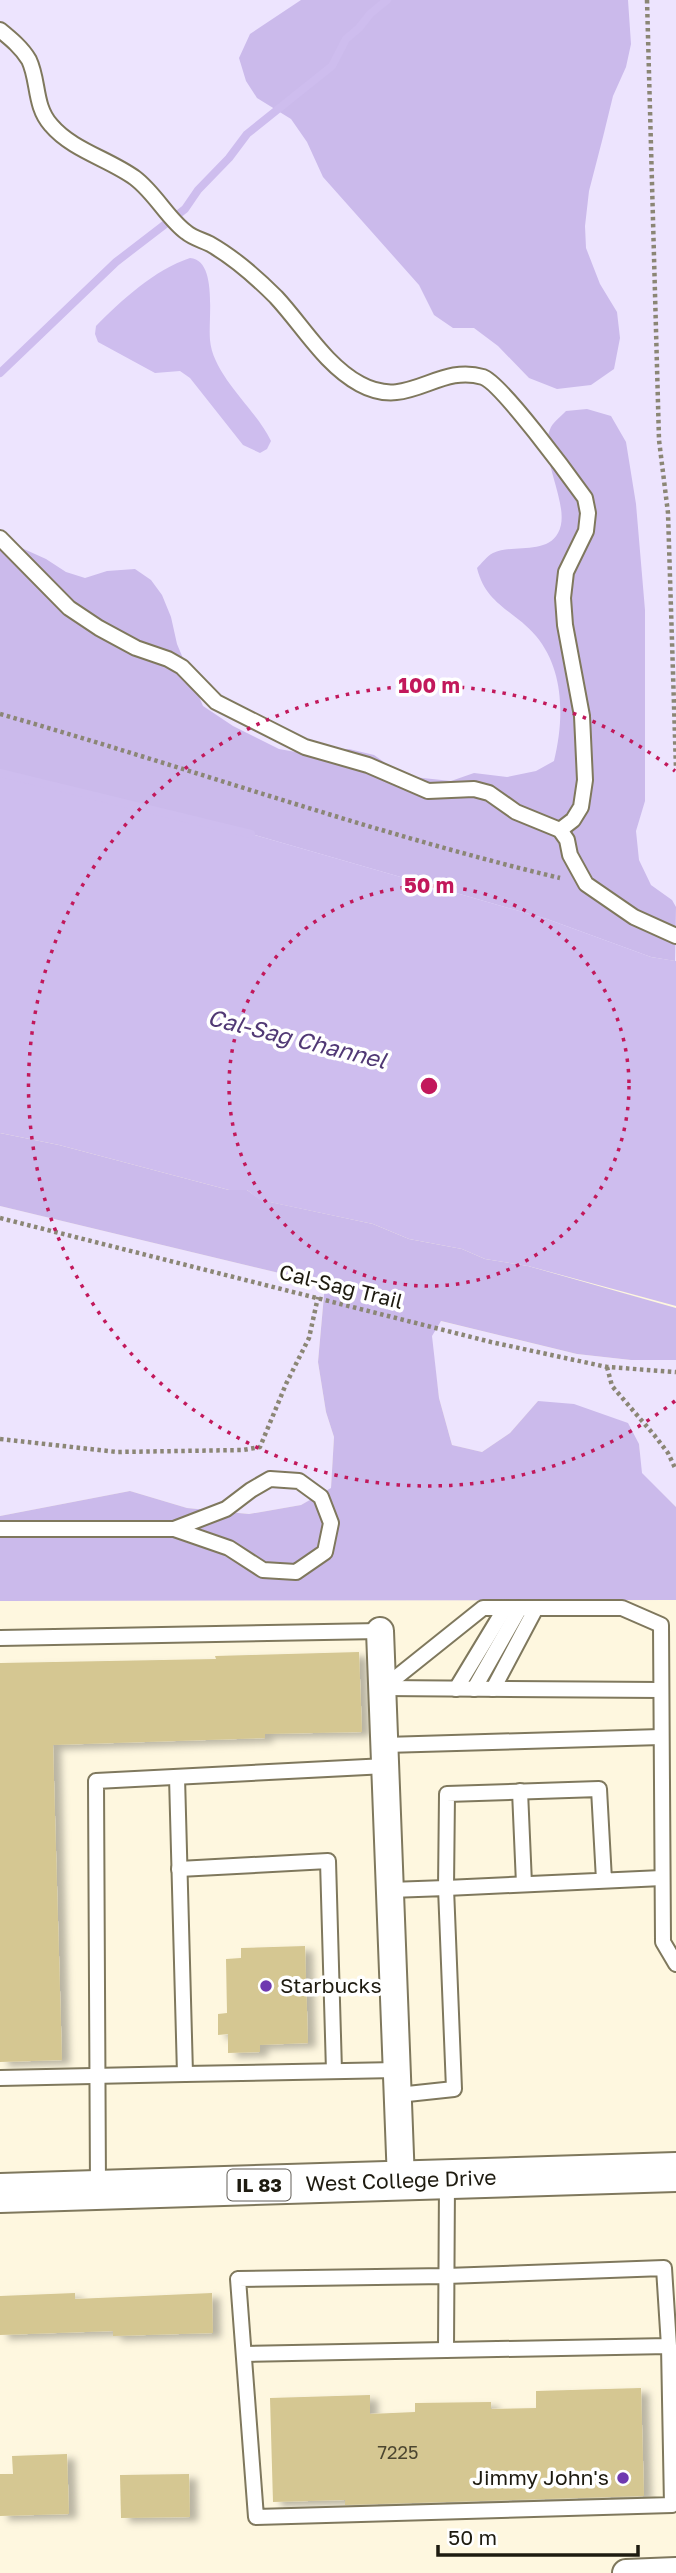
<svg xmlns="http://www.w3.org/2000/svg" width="676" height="2573" font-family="'Golos Text',sans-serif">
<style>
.green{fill:#ede4fe}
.forest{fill:#cbbaeb}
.water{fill:#cebdee}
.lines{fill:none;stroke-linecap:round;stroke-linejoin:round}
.stream{stroke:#cebdee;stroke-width:8}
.building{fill:#d5c792;filter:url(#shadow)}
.service-casing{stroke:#7f785d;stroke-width:18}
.minor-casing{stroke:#7f785d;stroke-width:30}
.primary-casing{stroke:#7f785d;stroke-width:42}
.path{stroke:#8b8675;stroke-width:4.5;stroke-dasharray:3.5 3.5;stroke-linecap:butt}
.service{stroke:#fff;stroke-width:14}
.minor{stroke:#fff;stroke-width:26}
.primary{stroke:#fff;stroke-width:38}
.ring{fill:none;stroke:#c2185b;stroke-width:3.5;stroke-dasharray:3.5 7}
.poi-dot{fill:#6f39b0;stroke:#fff;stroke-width:2.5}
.labels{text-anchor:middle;stroke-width:7;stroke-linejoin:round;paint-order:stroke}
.number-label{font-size:18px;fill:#4c4630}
.shield{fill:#fff;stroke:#625f58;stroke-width:2}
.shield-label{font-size:19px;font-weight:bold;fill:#1e1b10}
.street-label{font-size:21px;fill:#1e1b10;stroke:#fff}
.poi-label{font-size:21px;fill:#1e1b10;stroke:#fff;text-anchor:start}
.water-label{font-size:23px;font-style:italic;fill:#513975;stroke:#fff}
.centre{fill:#c2185b;stroke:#fff;stroke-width:3.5}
.ring-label{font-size:21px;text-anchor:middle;font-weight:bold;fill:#c2185b;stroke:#fff;stroke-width:7;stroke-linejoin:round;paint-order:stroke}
</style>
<defs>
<filter id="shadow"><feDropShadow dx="8" dy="4.5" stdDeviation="3.5" flood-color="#0004"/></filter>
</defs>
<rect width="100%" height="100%" fill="#fef7df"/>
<g class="green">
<polygon points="0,0 676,0 676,961 651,957 251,834 0,774"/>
<polygon points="0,1206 325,1284 318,1362 326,1412 334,1437 331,1489 301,1505 249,1514 187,1508 130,1491 0,1516"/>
<polygon points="440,1321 577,1354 631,1360 676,1360 676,1507 641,1473 639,1444 538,1401 510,1433 482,1452 452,1445 439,1398 431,1336"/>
</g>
<g class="forest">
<polygon points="301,0 628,0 631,44 626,67 613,96 603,137 589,191 585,226 586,248 600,284 617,312 620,338 614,369 591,385 557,389 529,378 498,346 474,328 453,328 434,315 419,285 323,177 307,142 291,119 257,98 246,81 239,58 250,34"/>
<path d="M587,409L611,416L626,442L636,504L645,610V801L636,831L639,860L651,885L672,900L676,907L675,961L651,957L547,919L251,834L0,774V541L15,545L46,559L66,572L85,578L107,571L135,569L151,580L162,595L171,617L177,644L203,706L233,726L279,749L302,753L349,749L374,755L404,776L451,781L474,773L507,777L536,771L554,761C564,720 565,671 536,636C514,610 486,605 477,568C481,564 487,556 493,553C512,544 546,555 558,533C573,507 536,456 551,427C554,422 561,416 566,411Z"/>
<polygon points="0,1133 59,1145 229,1190 247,1190 261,1200 373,1224 409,1239 462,1249 485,1259 528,1266 676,1308 676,1360 631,1360 577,1354 441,1321 432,1336 439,1398 452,1445 482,1452 510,1433 538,1401 574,1404 628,1423 639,1444 642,1473 676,1507 676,1600 0,1601 0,1516 130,1491 187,1508 249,1514 301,1505 331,1488 334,1437 326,1412 318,1362 325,1284 0,1206"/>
</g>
<g class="water">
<path d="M190,258C218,260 208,319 210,340C213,376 256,409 271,441L267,449L260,453L243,445L190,378L180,371L155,373L98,342L95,334L96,326C122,300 154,270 190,258Z"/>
<polygon points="0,774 251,834 547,919 651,957 676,961 676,1306 528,1266 485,1259 462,1249 409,1239 373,1224 260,1200 247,1190 229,1190 59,1145 0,1133"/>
</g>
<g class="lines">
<g class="stream">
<polyline points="0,373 116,262 185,209 198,190 229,158 247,134 332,66 346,39 359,28 370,14 387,0"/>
<polyline points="0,773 251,834"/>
</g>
</g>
<g class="building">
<polygon points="359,1652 362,1732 265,1734 265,1738 53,1745 62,2060 0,2062 0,1663 216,1659 215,1656"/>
<polygon points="305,1946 308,2043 260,2045 260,2052 228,2053 228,2034 218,2035 218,2014 227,2013 226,1959 241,1958 241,1948"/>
<polygon points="75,2293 75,2299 212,2293 213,2333 113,2336 113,2331 0,2335 0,2296"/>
<polygon points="641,2388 644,2496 345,2505 345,2500 273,2502 270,2398 370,2395 370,2414 415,2412 415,2403 491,2402 491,2409 536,2408 536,2391"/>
<polygon points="67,2454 69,2514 0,2516 0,2474 13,2474 12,2456"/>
<polygon points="189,2474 190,2517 121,2518 120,2475"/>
</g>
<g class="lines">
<defs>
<g id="service">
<path d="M0,30C11,39 22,48 29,60C39,81 34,106 51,125C72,150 109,159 135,178C155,193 168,219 186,232C193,238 202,240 210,244C233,257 257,278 276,297C303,326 325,365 360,384C409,411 437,363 483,377C501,383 570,477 585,498L588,513L586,531L566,572L563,598L565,625L582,716L585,780L581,807L573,820L560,830"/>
<polyline points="0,538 69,608 99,628 136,648 168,659 182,667 216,702 305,747 368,765 428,791 474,789 489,793 516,812 560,830 567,840 570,855 586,884 634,917 676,936"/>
<polyline points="0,1529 174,1529 229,1548 263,1570 296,1572 325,1552 331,1523 321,1497 299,1481 270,1479 251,1490 226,1509 174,1529"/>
<polyline points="0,1638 380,1631"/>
<polyline points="383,1688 483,1608 622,1608 661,1625 663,1942 676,1964"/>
<polyline points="383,1688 661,1690"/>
<polyline points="456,1689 505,1608"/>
<polyline points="474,1689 520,1608"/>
<polyline points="493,1689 536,1608"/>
<polyline points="385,1745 661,1737"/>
<polyline points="520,1791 524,1884"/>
<polyline points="179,1869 328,1861 334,2071"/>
<polyline points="604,1880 599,1789 447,1794 446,1888 662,1878"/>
<polyline points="390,1890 446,1888 454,2089 398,2095"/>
<polyline points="185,2074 397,2070"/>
<polyline points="0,2078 185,2074 177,1777"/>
<polyline points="447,2182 446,2350 669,2346 672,2505 256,2517 238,2279 446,2276 664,2268 669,2346"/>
<polyline points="98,2188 96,1781 386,1766"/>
<polyline points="244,2354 446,2350"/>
</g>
<g id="minor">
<polyline points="380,1631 401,2181"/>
<polyline points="626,2573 676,2571"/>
</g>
<polyline id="primary" points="0,2193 676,2172"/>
</defs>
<use href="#service" class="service-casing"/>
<use href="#minor" class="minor-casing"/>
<use href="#primary" class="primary-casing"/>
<g class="path">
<polyline points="647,0 659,440 668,513 676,769"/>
<path d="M0,714C187,767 371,833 560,878"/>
<polyline points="0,1218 491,1342 607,1367 676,1372"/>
<polyline points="607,1367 612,1386 655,1436 668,1453 676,1470"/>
<polyline points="0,1439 117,1452 243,1450 260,1447 286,1384 309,1338 318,1297"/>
</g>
<use href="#service" class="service"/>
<use href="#minor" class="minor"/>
<use href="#primary" class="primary"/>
</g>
<g class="ring">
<circle cx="429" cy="1086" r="200"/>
<path d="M675 1401A400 400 0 1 1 675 771"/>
</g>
<g class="poi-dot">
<circle cx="266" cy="1986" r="7"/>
<circle cx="623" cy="2478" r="7"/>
</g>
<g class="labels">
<g class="number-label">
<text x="398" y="2459">7225</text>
</g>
<rect class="shield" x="227.5" y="2169.5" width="63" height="31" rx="5"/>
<g class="shield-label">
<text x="259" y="2192">IL 83</text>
</g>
<g class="street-label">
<text transform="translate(341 1287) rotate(14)" y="7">Cal-Sag Trail</text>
<text transform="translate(401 2181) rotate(-2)" y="7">West College Drive</text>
</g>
<g class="poi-label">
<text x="280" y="1993">Starbucks</text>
<text x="609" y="2485" text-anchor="end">Jimmy John's</text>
</g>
<g class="water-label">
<text transform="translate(297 1039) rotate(14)" y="8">Cal-Sag Channel</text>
</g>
</g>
<circle cx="429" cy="1086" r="10" class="centre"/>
<g class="ring-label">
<text x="429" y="693">100 m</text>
<text x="429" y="893">50 m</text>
</g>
<path d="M438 2545v10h200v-10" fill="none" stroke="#1e1b10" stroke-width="3.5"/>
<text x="448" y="2545" font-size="21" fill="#1e1b10" stroke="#ffffff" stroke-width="5" paint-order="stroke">50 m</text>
</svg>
